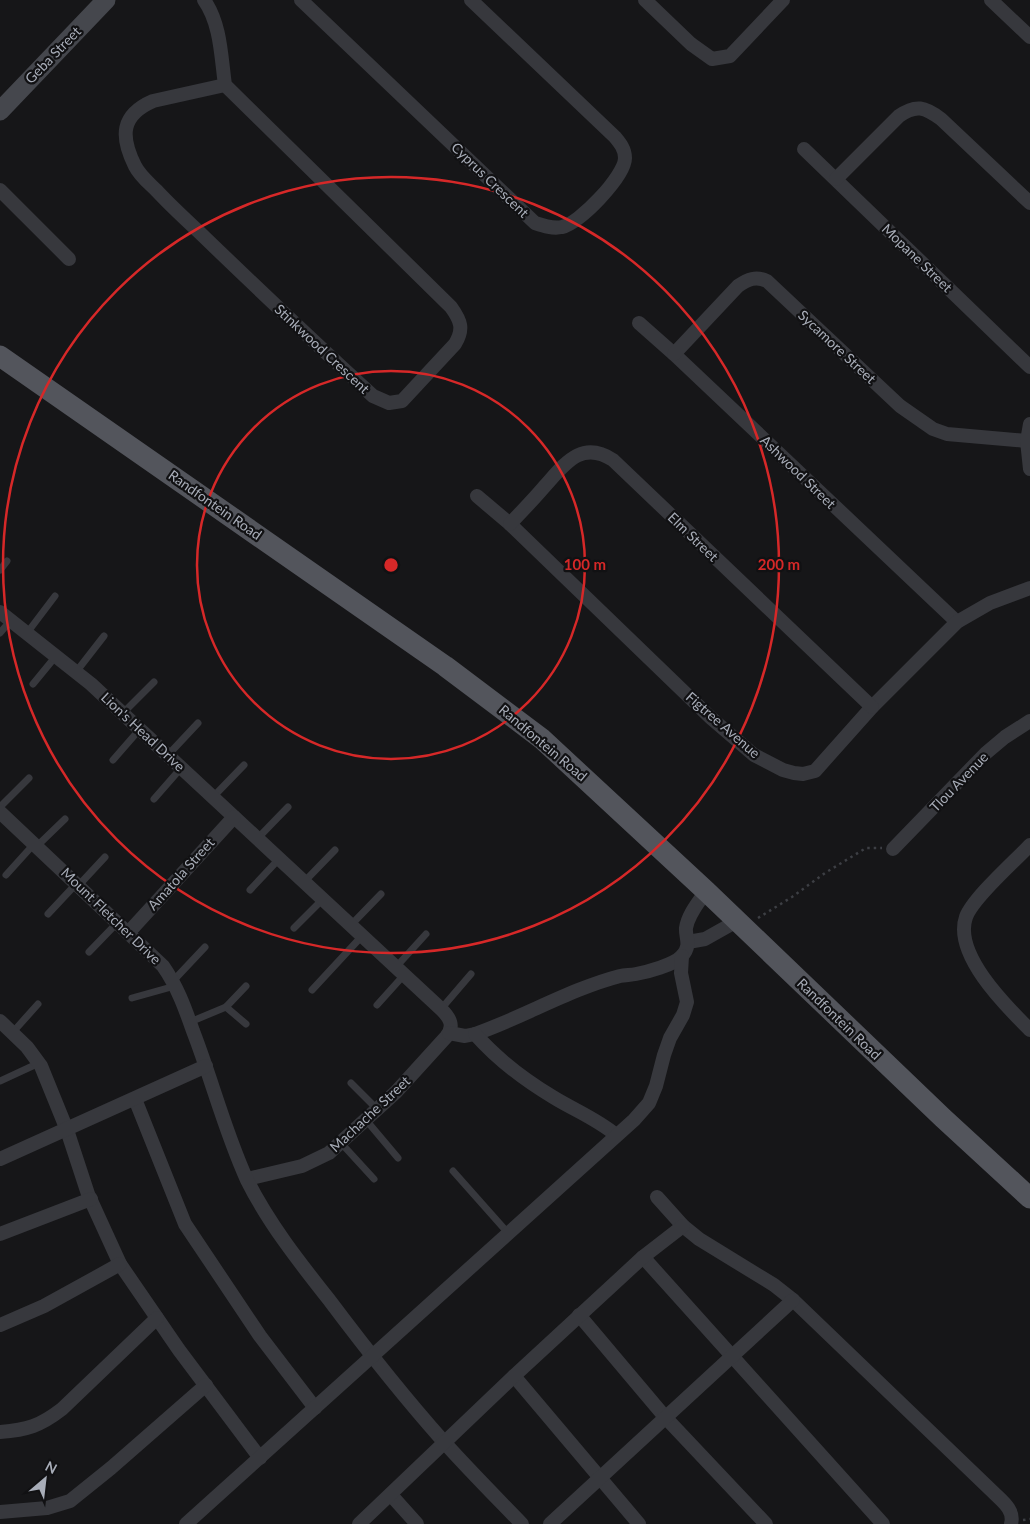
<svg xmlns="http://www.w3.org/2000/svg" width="1030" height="1524" font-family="Lato,sans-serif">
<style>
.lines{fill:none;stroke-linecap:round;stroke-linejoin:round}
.path{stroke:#3d3f44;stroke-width:2.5;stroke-dasharray:2.5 4;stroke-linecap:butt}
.lane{stroke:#37383d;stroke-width:7}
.street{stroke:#37383d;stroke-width:14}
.secondary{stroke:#45474d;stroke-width:19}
.primary{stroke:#53555c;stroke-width:21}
.ring{fill:none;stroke:#d62828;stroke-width:2.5}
.labels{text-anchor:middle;stroke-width:4.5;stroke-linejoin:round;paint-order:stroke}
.street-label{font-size:14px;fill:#a8adb8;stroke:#111113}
.centre{fill:#d62828;stroke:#111113;stroke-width:2.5}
.ring-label{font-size:15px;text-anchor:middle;font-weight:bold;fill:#d62828;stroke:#111113;stroke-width:4.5;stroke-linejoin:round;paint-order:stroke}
</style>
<rect width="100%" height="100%" fill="#161618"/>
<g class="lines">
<g class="path">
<polyline points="758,918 792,897 825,873 866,848 882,848"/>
<polyline points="1023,1520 1030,1519"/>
</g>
<g class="lane">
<polyline points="0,570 7,561"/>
<polyline points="0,633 11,620"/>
<polyline points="27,633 55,596"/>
<polyline points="76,672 104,636"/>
<polyline points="33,684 56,656"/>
<polyline points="123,713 154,682"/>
<polyline points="168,755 198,723"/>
<polyline points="113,760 140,729"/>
<polyline points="213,797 244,765"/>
<polyline points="154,799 182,767"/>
<polyline points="0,807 29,778"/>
<polyline points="257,839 288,807"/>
<polyline points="37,846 65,819"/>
<polyline points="6,875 34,844"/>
<polyline points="304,882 335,850"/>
<polyline points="79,885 105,857"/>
<polyline points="250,890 279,859"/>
<polyline points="48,914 77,883"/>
<polyline points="351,925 381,894"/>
<polyline points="294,928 323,899"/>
<polyline points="89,952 118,922"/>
<polyline points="396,967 426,934"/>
<polyline points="173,981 205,947"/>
<polyline points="312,990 362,936"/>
<polyline points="132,998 175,986"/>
<polyline points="377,1005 404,975"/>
<polyline points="226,1007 246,1024"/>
<polyline points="441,1009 471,974"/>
<polyline points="190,1022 226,1007 246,986"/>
<polyline points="13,1032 38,1004"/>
<polyline points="0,1081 39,1063"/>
<polyline points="351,1083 377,1109"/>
<polyline points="366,1120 398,1158"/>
<polyline points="341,1143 374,1179"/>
<polyline points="453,1171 508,1233"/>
</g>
<g class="street">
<path d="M204,0C221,24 221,57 225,85L451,307C461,321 464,329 455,344L402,401L389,403L373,396C314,342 256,287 198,231C184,218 170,205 157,191C149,183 140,176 135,166C120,136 121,115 153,101L225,85"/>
<path d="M301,0L535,223C544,226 553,229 562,227C579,224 625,176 625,158C625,149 620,143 615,137L471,0"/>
<polyline points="645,0 691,44 712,59 730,56 783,0"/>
<polyline points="991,0 1030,37"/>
<polyline points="804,149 1030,367"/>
<path d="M836,179L899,116C916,104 925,107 941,119L1030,203"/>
<polyline points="0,190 69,259"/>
<polyline points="639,323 674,354 957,622"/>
<path d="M674,354L738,286C748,279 756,276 767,281L900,406L933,429L947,434L1027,441"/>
<polyline points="1030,424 1027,441 1030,469"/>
<polyline points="477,496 510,524 711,718 754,755 783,770 794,773 803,774 815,771 872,707 957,622 990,603 1030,588"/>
<path d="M510,524C521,512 533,500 544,487C564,465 581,439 613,460L872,707"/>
<path d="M0,612L91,684L441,1009C450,1018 455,1026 446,1037L396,1092L329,1153L302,1166L247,1179"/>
<path d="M0,812L163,966C177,986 185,1008 193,1031C212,1080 225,1132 247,1180C269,1224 300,1263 330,1301C366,1349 404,1397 444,1442C469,1470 496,1497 522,1524"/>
<path d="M1030,845C1015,861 973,898 966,917C953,954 1006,1006 1030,1030"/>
<polyline points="893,849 986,753 1005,737 1030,721"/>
<polyline points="129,932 234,817"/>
<polyline points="688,942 705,939 737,921"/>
<polyline points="0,1021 27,1047 41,1066 67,1130 88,1194 120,1264 179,1350 260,1458"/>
<path d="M449,1033L465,1036L475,1034C524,1017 570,989 620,976C625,975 631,975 636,974C647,972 674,965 682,956C692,945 685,937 686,928C688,914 699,902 706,891"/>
<path d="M475,1034C498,1060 523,1079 553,1097C574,1110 597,1119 616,1135"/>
<polyline points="135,1099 185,1224 260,1336 315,1408"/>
<polyline points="0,1159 206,1066"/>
<path d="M657,1197L683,1226L699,1239L774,1285L793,1300L993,1492C1002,1501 1015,1510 1011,1524"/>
<polyline points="0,1234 91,1199"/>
<polyline points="643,1257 883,1524"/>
<polyline points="579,1315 665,1417 766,1524"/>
<polyline points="0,1325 44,1306 120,1264"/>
<polyline points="514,1376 639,1524"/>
<path d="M0,1432C27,1430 40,1426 62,1409L157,1318"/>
<polyline points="391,1495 417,1524"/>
<polyline points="0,1512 47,1508 70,1501 111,1468 206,1385"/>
<polyline points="186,1524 634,1120 649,1103 656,1086 664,1055 670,1038 683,1015 687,1002 681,973 682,956"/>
<polyline points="359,1524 514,1376 643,1257 683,1226"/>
<polyline points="550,1524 793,1300"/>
</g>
<polyline class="secondary" points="0,111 106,0"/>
<polyline class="primary" points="0,356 445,666 542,739 706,891 943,1118 1030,1198"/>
</g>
<g class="ring">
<circle cx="391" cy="565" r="194"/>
<circle cx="391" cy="565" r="388"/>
</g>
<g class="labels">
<g class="street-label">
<text transform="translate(53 55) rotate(-46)" y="5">Geba Street</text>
<text transform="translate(490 180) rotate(44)" y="5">Cyprus Crescent</text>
<text transform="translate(917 258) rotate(44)" y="5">Mopane Street</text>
<text transform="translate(837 347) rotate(43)" y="5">Sycamore Street</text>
<text transform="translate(322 349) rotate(43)" y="5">Stinkwood Crescent</text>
<text transform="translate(798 472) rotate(44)" y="5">Ashwood Street</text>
<text transform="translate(215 505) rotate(35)" y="5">Randfontein Road</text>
<text transform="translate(693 537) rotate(44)" y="5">Elm Street</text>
<text transform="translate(723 725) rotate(41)" y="5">Figtree Avenue</text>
<text transform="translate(143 732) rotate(43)" y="5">Lion's Head Drive</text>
<text transform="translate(543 743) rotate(40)" y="5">Randfontein Road</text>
<text transform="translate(959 782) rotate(-46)" y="5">Tlou Avenue</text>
<text transform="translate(181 874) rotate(-48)" y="5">Amatola Street</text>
<text transform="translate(111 916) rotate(44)" y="5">Mount Fletcher Drive</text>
<text transform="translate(839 1019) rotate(44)" y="5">Randfontein Road</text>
<text transform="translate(370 1114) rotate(-43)" y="5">Machache Street</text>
</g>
</g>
<circle cx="391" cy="565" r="8" class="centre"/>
<g class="ring-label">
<text x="585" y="570">100 m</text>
<text x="779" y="570">200 m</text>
</g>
<g transform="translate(45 1479) rotate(28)" stroke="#111113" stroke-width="4" paint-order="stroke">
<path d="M0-4L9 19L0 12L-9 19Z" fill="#a8adb8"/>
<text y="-8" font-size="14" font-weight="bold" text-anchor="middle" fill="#a8adb8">N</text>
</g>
</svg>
